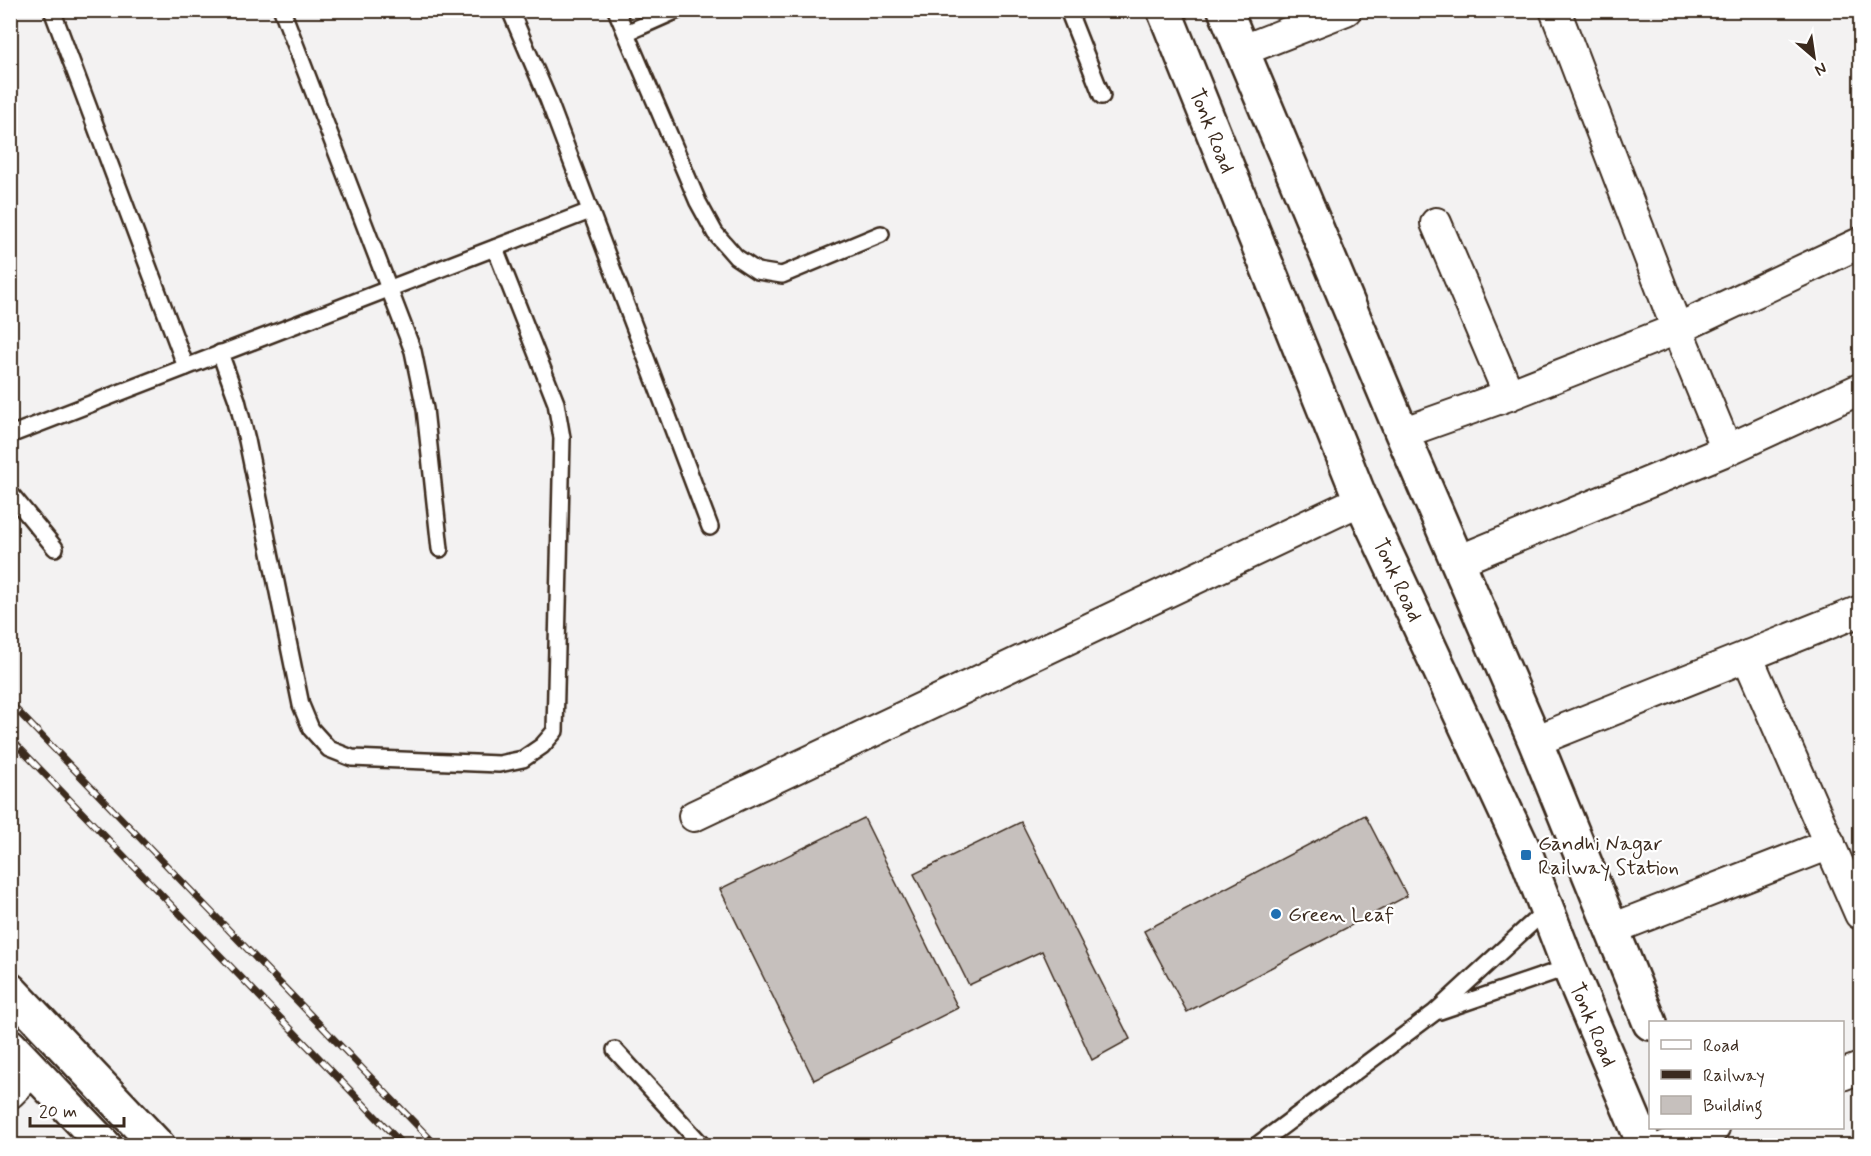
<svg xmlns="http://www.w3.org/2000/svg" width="1871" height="1156" font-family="Mynerve,sans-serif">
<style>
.building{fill:#c6c0bd;stroke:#3b2a1e;stroke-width:1.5}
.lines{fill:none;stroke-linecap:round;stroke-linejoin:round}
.service-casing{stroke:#3b2a1e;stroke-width:20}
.minor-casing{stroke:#3b2a1e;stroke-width:34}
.tertiary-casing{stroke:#3b2a1e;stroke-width:38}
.primary-casing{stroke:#3b2a1e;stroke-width:38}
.service{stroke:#fff;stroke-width:15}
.minor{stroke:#fff;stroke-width:30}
.tertiary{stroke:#fff;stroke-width:33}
.primary{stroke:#fff;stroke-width:33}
.rail-casing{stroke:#3b2a1e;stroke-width:7}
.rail{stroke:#fff;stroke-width:4.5;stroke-dasharray:14;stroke-linecap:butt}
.poi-dot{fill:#1f6fb2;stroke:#fff;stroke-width:2}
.labels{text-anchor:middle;stroke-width:4.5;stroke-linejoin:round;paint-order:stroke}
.street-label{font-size:21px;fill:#3b2a1e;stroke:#fff}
.poi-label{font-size:21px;fill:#3b2a1e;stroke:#fff;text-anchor:start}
</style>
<rect width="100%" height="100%" fill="#f3f2f2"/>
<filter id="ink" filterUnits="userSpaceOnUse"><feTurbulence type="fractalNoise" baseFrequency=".0167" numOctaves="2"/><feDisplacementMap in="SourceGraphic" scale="12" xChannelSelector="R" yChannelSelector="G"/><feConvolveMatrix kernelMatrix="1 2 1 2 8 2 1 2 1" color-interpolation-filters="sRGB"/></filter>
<g filter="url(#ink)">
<g class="building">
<polygon points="1365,815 1407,896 1187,1012 1144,931"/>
<polygon points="864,818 958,1008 814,1080 720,889"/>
<polygon points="1021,822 1130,1039 1092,1060 1042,951 969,985 914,874"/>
</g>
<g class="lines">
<defs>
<g id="service">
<polyline points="52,10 186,367"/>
<polyline points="282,10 413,351 425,409 440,549"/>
<polyline points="510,10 548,99 710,527"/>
<polyline points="616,10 698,202 715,233 736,257 757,271 782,275 881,234"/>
<polyline points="1068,10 1102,96"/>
<polyline points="626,33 678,10"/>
<polyline points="220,353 237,400 247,440 301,705 311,729 329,749 352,758 499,764 523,759 542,746 555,731 562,438 556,403 495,248"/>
<polyline points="10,435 590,211"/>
<polyline points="10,493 55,548"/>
<polyline points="1440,1011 1569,967"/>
<polyline points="615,1050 703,1146"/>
<polyline points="1256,1146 1434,1013 1546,910"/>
</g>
<g id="minor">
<polyline points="1555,10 1677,329 1727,450"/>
<polyline points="1241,51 1346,10"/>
<polyline points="1436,223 1509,395"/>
<polyline points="1402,433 1509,395 1677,329 1860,243"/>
<polyline points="1458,561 1727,450 1860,389"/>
<polyline points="1747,656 1860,914"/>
<polyline points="1535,741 1860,611"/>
<polyline points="694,816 1361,500"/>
<polyline points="1612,929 1830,844"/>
<polyline points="1842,1075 1860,1068"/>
<polyline points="10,1093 33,1070"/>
<polyline points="1666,1146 1714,1128"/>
</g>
<g id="tertiary">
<polyline points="10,990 158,1146"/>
<polyline points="10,1046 105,1146"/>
</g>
<g id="primary">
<path id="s1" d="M1164,10L1361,500L1526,855L1569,967L1645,1146"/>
<polyline points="1225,10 1402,433 1535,741 1650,1023"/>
<polyline points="1693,1128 1701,1146"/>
</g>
</defs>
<use href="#service" class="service-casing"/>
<use href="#minor" class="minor-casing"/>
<use href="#tertiary" class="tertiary-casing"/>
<use href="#primary" class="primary-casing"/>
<use href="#service" class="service"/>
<use href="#minor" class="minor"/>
<use href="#tertiary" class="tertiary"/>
<use href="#primary" class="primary"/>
<defs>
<g id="rail">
<polyline points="10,703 437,1146"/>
<polyline points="10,738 404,1146"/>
</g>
</defs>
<use href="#rail" class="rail-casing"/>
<use href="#rail" class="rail"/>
</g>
</g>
<g class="poi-dot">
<rect x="1520" y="849" width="12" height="12" rx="3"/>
<circle cx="1276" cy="914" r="6"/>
</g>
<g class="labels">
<g class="street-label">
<text dy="7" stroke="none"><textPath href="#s1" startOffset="130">Tonk Road</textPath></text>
<text dy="7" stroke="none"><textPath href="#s1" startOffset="616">Tonk Road</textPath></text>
<text dy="7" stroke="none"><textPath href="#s1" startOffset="1102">Tonk Road</textPath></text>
</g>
<g class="poi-label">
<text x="1538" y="850">Gandhi Nagar<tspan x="1538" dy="24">Railway Station</tspan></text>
<text x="1288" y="921">Green Leaf</text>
</g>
</g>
<rect width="1871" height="1156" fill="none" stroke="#fff" stroke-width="36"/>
<rect x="18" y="18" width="1835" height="1120" fill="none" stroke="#3b2a1e" stroke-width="2" filter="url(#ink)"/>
<rect x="1649" y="1021" width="195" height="108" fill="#ffffff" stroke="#b1aaa5" stroke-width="1.5"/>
<rect x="1661" y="1040" width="30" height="9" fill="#ffffff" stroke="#b1aaa5" stroke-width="1.5"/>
<text x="1703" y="1051" font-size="18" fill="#3b2a1e">Road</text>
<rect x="1661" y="1070" width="30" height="9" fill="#3b2a1e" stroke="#b1aaa5" stroke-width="1.5"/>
<text x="1703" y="1081" font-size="18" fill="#3b2a1e">Railway</text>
<rect x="1661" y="1096" width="30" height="18" fill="#c6c0bd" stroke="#b1aaa5" stroke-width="1.5"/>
<text x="1703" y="1111" font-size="18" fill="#3b2a1e">Building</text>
<g transform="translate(1814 57) rotate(151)" stroke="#ffffff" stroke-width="4.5" paint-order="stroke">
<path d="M0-4.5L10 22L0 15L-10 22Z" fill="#3b2a1e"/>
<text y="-9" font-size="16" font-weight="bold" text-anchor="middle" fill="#3b2a1e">N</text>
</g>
<path d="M30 1117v9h94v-9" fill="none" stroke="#3b2a1e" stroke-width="3"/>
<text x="39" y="1117" font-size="18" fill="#3b2a1e" stroke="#ffffff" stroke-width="4.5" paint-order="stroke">20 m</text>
</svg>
